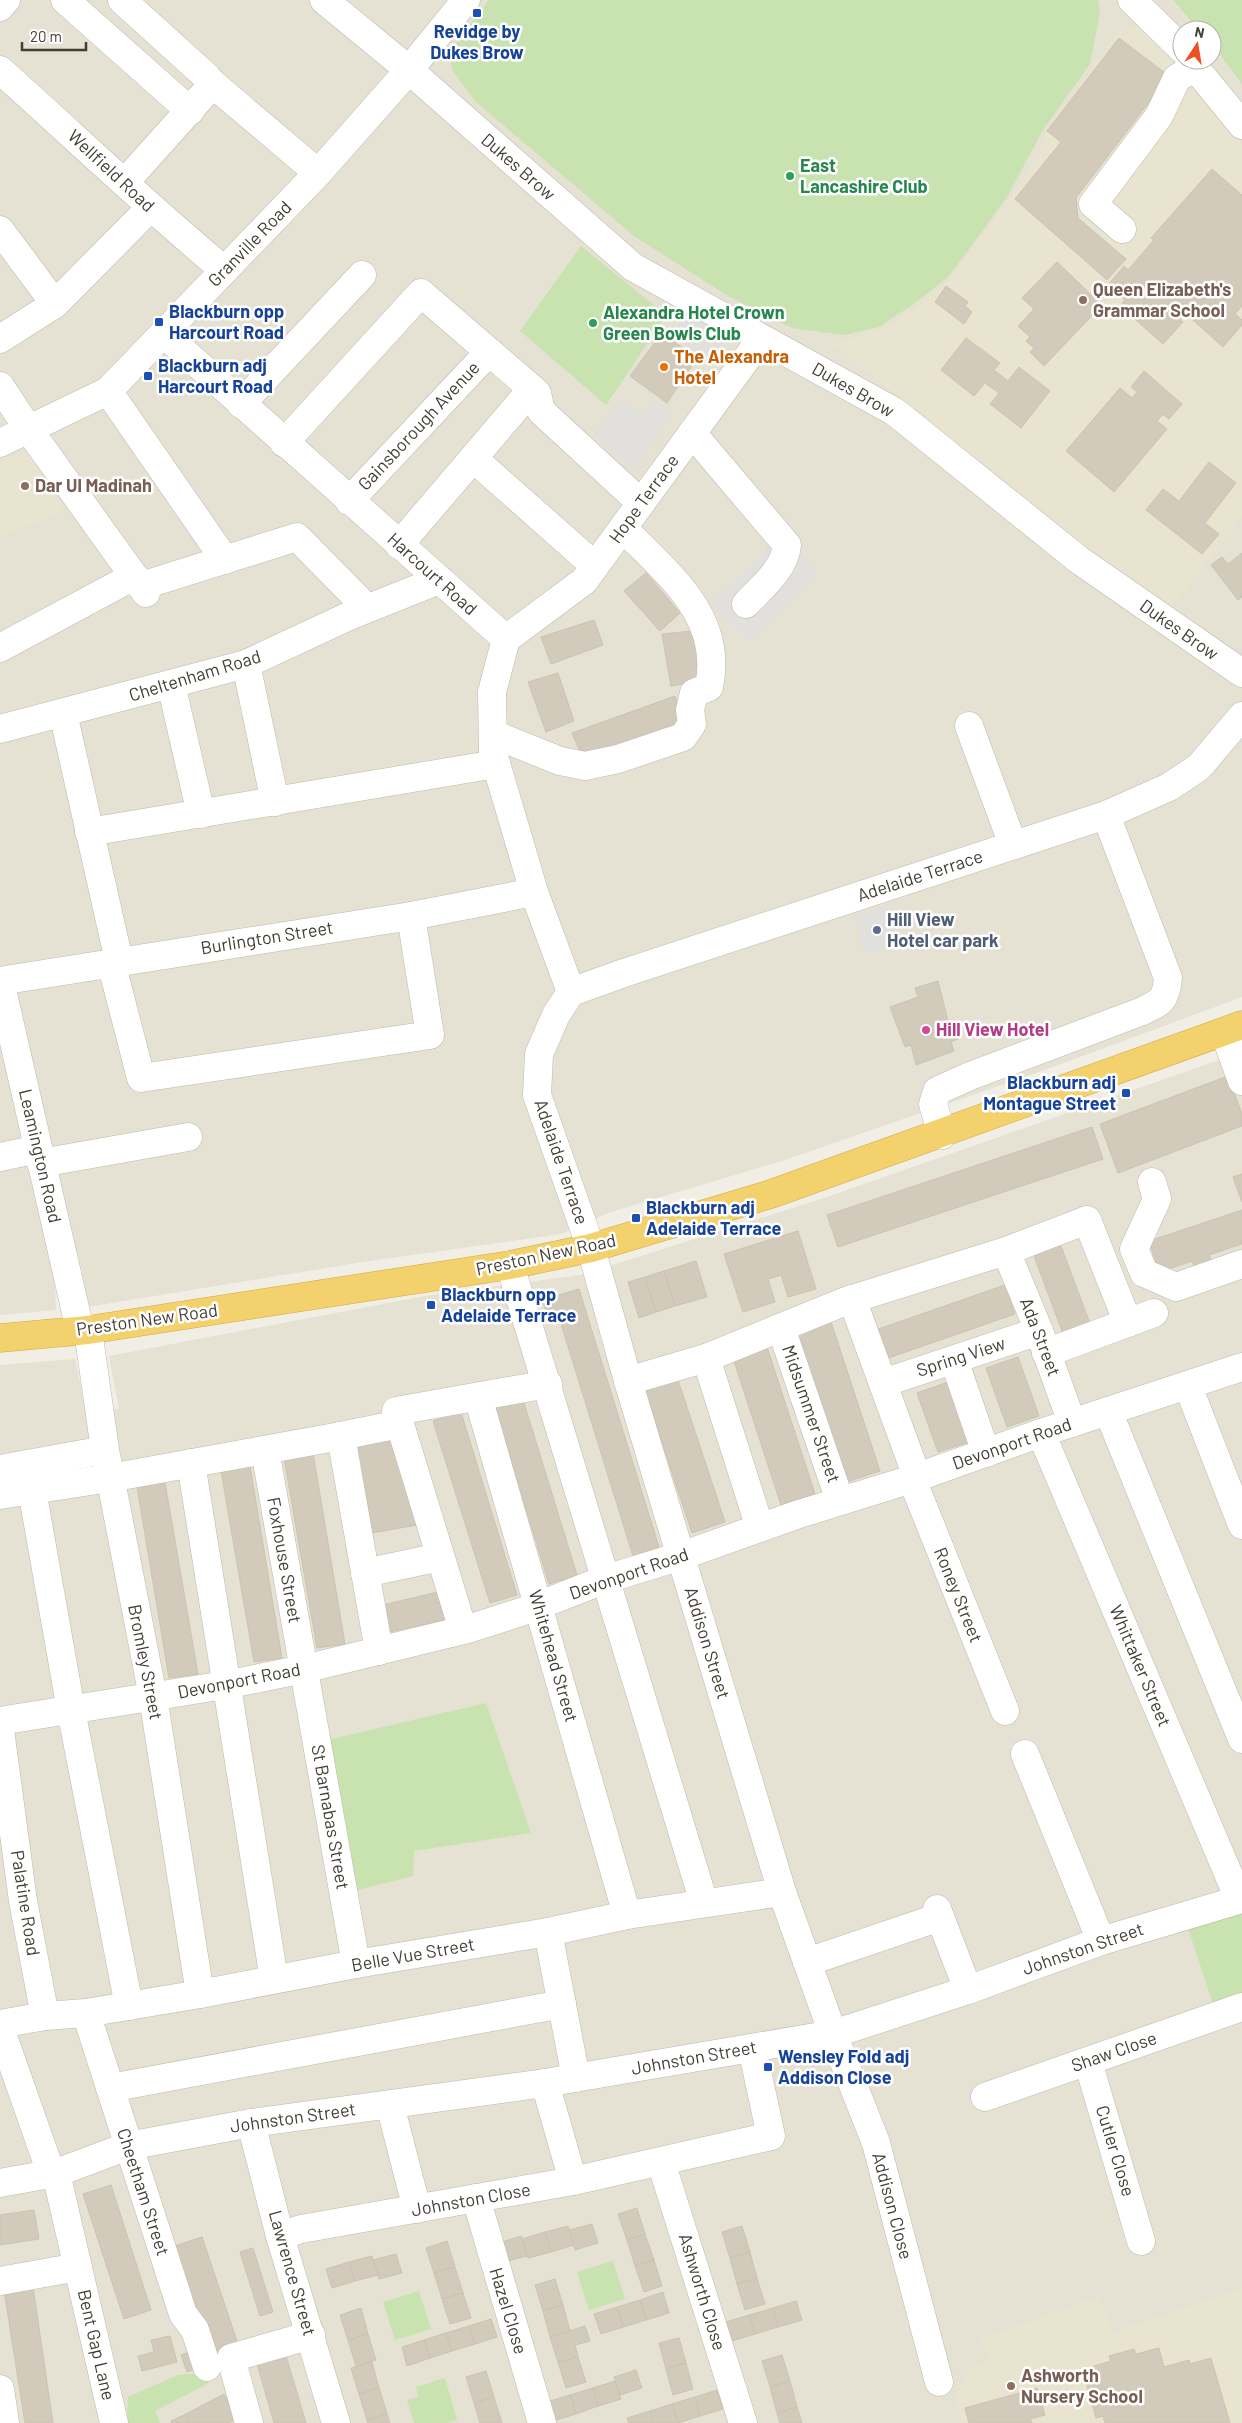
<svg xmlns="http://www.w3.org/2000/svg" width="1242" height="2423" font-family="Barlow,sans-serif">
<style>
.residential{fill:#e5e1d3;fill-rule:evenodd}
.education{fill:#e9e4cf}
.green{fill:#c8e3b0}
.parking{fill:#e2e0dd}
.building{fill:#d2cbbb;stroke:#ccc3af}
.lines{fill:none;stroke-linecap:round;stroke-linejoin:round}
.minor-casing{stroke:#bfb9ab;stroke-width:29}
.highway-casing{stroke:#d2a83e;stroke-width:29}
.minor{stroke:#fff;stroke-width:28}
.highway{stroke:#f3d26d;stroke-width:28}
.transit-dot{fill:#1a4fb4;stroke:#fff;stroke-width:2}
.leisure-dot{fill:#2e9e5b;stroke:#fff;stroke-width:2}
.education-dot{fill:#8d6e63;stroke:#fff;stroke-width:2}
.food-dot{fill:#e8710a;stroke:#fff;stroke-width:2}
.service-dot{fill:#5c6f8a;stroke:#fff;stroke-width:2}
.hotel-dot{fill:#d1479c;stroke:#fff;stroke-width:2}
.labels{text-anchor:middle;stroke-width:5;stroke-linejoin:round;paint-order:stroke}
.transit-label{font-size:18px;font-weight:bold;fill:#164399;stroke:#fff;text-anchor:start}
.leisure-label{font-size:18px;font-weight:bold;fill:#27864d;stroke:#fff;text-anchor:start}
.street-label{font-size:18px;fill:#433e35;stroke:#fff}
.education-label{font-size:18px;font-weight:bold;fill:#785e54;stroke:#fff;text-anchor:start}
.food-label{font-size:18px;font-weight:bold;fill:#c56008;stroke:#fff;text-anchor:start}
.service-label{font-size:18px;font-weight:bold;fill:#4e5e75;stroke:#fff;text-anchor:start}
.hotel-label{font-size:18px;font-weight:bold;fill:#b23c85;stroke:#fff;text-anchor:start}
</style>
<rect width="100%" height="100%" fill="#f1eee5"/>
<g class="residential">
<path d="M0,0H1242V997L1053,1067L785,1160L611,1212L561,1234L363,1262L87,1307L82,1268L54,1271L56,1310L0,1315ZM1182,30H1212V60H1182Z"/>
<polygon points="1242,1052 1242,2423 0,2423 0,1365 75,1359 86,1411 119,1409 109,1356 425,1296 581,1275 824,1198"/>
</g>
<g class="education">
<polygon points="1138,26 1176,60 1242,146 1242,518 1168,611 832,344 861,336 900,319 949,281 1039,156 1046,131 1119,32"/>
<polygon points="28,450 65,509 0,539 0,463"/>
<polygon points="1242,2288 1242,2423 962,2423 956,2400 968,2368 990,2360 980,2339 1098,2297 1113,2332"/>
</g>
<g class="green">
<polygon points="489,0 1098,0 1100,12 1090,64 1043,130 1007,197 973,244 948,277 915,303 879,327 844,335 792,328 728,296 634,236 476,102 452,70 450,51"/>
<polygon points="1173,0 1242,0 1242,84 1212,44 1212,30 1199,30"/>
<polygon points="581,246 666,315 606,405 520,331"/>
<polygon points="486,1703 531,1833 414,1851 413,1876 353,1891 323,1741"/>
<polygon points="1242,1899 1242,2007 1217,2016 1184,1916"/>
<polygon points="613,2261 625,2299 589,2310 577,2272"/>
<polygon points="419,2291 431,2329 395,2340 383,2302"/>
<polygon points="200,2373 209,2383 155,2411 160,2423 127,2423 128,2397 178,2375"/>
<polygon points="445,2378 457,2420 447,2423 414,2423 407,2400 418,2397 416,2387"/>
</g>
<g class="parking">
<polygon points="689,309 729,334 710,364 671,334"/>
<polygon points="657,400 672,413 634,470 594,435 620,402 645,415"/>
<polygon points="785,532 817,573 751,643 711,604"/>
<polygon points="889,905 900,942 865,954 854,917"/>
</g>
<g class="building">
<polygon points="1119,38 1169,76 1076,198 1078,218 1126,259 1107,280 1015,199 1061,142 1047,131"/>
<polygon points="1212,169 1242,195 1242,306 1235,314 1242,320 1242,325 1223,347 1185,313 1180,320 1183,322 1163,344 1120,306 1125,300 1108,285 1124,266 1128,270 1154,240 1151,238"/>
<polygon points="1057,262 1102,305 1044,366 1030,352 1034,348 1026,341 1030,337 1018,326 1034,309 1022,298"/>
<polygon points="946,286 968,302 965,306 972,312 964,324 935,302"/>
<polygon points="662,333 697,358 667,403 630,376"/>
<polygon points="966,338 1000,363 994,370 1008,381 1019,367 1050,391 1021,428 990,404 999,393 985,383 974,396 941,370"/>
<polygon points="1144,371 1182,404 1169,419 1163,414 1157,421 1167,429 1114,492 1066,451 1120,388 1132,398 1137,392 1131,387"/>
<polygon points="1209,462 1236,483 1205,523 1219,534 1202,554 1146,510 1163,489 1179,501"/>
<polygon points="1242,553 1242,597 1238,600 1211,565 1222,557 1228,564"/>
<polygon points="646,573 680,613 660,631 624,591"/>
<polygon points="594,620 603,645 551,664 541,637"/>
<polygon points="693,631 701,681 671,686 662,634"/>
<polygon points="558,673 574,721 546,732 528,682"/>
<polygon points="675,696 684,721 583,759 572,733"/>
<polygon points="938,981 948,1021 958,1039 951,1042 954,1051 916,1065 911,1045 905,1047 890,1007 918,997 915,988"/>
<polygon points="1228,1076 1242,1114 1242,1126 1118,1173 1100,1124"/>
<polygon points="1092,1127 1103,1159 838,1247 827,1215"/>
<polygon points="1242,1174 1242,1202 1233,1177"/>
<polygon points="1242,1210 1242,1244 1209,1255 1213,1265 1196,1271 1192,1261 1159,1272 1149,1241"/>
<polygon points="798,1231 816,1289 788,1297 781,1275 768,1279 775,1302 743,1312 724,1254"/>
<polygon points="1058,1238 1092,1329 1065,1339 1031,1248"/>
<polygon points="696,1261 707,1297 675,1306 664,1271"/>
<polygon points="664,1271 675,1306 656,1312 645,1277"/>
<polygon points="645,1277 656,1312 639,1318 628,1282"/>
<polygon points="1005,1285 1015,1314 877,1362 867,1333"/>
<polygon points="579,1289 659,1547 633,1556 557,1311 547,1314 542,1300"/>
<polygon points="831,1322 880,1471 847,1482 797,1333"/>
<polygon points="766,1344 815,1494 781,1505 732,1355"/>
<polygon points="1018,1357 1039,1416 1007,1427 986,1368"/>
<polygon points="678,1380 725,1522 692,1533 645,1391"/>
<polygon points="948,1382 969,1442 938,1452 917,1393"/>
<polygon points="521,1393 577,1575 549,1584 493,1401"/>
<polygon points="461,1412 517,1595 490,1603 433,1421"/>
<polygon points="400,1432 417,1525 366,1534 349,1441"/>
<polygon points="312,1447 345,1644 317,1648 283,1452"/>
<polygon points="249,1460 282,1658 254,1662 220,1465"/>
<polygon points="164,1477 198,1674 169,1678 136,1481"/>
<polygon points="447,1590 454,1618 380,1634 374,1607"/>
<polygon points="111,2185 151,2310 124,2319 83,2194"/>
<polygon points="637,2208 645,2234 627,2240 618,2214"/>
<polygon points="34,2210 39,2239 0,2245 0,2215"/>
<polygon points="592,2224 598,2243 575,2250 569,2230"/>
<polygon points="568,2226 574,2245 551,2252 545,2232"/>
<polygon points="742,2226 750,2252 730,2258 722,2232"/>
<polygon points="545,2232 551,2252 528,2258 522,2239"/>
<polygon points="645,2234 654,2260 635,2266 627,2240"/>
<polygon points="521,2236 527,2256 504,2262 499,2243"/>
<polygon points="202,2237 240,2350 211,2360 172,2247"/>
<polygon points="447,2241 455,2267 434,2273 426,2248"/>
<polygon points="253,2248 273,2312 260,2316 240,2252"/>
<polygon points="750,2252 757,2278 737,2284 730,2258"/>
<polygon points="396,2254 402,2273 379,2279 373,2260"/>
<polygon points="372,2256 378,2275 355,2281 349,2262"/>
<polygon points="654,2260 662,2286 644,2292 635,2266"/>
<polygon points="349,2262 355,2281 332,2288 326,2269"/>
<polygon points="455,2267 463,2293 442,2299 434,2273"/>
<polygon points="757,2278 765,2304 745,2310 737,2284"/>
<polygon points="555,2279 563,2305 543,2311 535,2285"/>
<polygon points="32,2280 53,2423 25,2423 3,2284"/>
<polygon points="663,2292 669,2313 646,2320 640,2300"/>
<polygon points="463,2293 471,2318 450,2324 442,2299"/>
<polygon points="640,2300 646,2320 623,2327 617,2307"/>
<polygon points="796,2301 802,2320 778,2327 773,2308"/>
<polygon points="563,2305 570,2331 550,2337 543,2311"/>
<polygon points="617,2307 623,2327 601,2334 594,2314"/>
<polygon points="361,2308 368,2334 348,2340 340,2315"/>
<polygon points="773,2308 778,2327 755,2334 749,2315"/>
<polygon points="749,2315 755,2334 732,2341 726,2322"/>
<polygon points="491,2319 497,2337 475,2344 469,2326"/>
<polygon points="469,2326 475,2344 452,2351 446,2333"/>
<polygon points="585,2326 590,2341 575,2345 578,2357 558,2362 550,2337"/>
<polygon points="446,2333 452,2351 430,2358 424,2340"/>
<polygon points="368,2334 376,2360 356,2366 348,2340"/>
<polygon points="170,2336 177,2362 142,2371 138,2356 154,2352 151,2340"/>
<polygon points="679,2338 686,2363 666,2369 659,2343"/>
<polygon points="424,2340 430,2358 407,2366 402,2347"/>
<polygon points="1159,2348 1164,2367 1189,2360 1190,2364 1211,2358 1230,2423 1105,2423 1103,2416 1096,2418 1086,2382 1091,2380 1088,2368 1111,2361 1109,2356 1134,2349 1136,2354"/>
<polygon points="284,2349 306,2423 274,2423 255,2357"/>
<polygon points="192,2351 198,2368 187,2372 181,2355"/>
<polygon points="782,2355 790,2381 770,2387 762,2361"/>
<polygon points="578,2357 586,2382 566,2388 558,2362"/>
<polygon points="372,2362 379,2388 359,2394 351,2368"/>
<polygon points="686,2363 693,2389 673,2395 666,2369"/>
<polygon points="636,2370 642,2388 620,2395 614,2377"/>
<polygon points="486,2371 494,2397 474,2403 466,2377"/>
<polygon points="615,2381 621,2399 598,2406 593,2388"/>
<polygon points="790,2381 797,2407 777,2413 770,2387"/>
<polygon points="379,2388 387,2414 367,2420 359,2394"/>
<polygon points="593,2388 598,2406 576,2414 570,2395"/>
<polygon points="1037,2388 1045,2415 1030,2419 1032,2423 969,2423 965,2408"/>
<polygon points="717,2390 723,2409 700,2416 695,2397"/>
<polygon points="224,2394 237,2419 229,2423 190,2423 186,2414"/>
<polygon points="570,2395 576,2414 553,2421 547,2402"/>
<polygon points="494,2397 502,2423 480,2423 474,2403"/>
<polygon points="695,2397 700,2416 678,2423 672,2404"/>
<polygon points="672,2404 678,2423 653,2423 650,2411"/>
<polygon points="797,2407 802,2423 780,2423 777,2413"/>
<polygon points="650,2411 653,2423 629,2423 627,2418"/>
<polygon points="186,2414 190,2423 172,2423 171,2421"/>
<polygon points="387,2414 390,2423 368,2423 367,2420"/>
</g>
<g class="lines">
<defs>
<g id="minor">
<polyline points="65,0 190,111"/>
<polyline points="122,0 207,77 213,84 125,182"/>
<polyline points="324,0 409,70 633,267 895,412 1079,560 1242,673"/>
<polyline points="1132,0 1182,49"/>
<polyline points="0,7 6,0"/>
<polyline points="1189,60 1242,125"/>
<path d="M0,70C75,137 147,206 224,270"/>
<polyline points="213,84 318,173"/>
<polyline points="1122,229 1093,204 1159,116 1177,78 1194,68"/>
<polyline points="0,230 55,304"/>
<polyline points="164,334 506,639 492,692 493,753 534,892 571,992"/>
<polyline points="0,339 55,304 150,208"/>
<polyline points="0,386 29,430 146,593"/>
<polyline points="108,391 225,560"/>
<polyline points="241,404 362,275"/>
<path d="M692,433L787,545C785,569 761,588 746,604"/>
<polyline points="0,443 108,391 318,173 409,70 466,0"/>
<polyline points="284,443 421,293 537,393 541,411 641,503"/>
<polyline points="474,459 595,566"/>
<polyline points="349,501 489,352"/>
<polyline points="399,545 532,389"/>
<polyline points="141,586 297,537 367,608"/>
<polyline points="506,639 584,581 761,339"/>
<polyline points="0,648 134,576"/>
<polyline points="246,664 275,802"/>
<polyline points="171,684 201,814"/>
<polyline points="63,713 119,961"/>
<polyline points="969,726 1013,845"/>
<polyline points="0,729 246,664 349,616 439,580"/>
<path d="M493,734L560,761L585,766L618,759L683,737L692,724L690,710L694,693L709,687C724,615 667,574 623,528"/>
<polyline points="89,832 496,764"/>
<polyline points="111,962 141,1078 430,1035 411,916"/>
<polyline points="0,981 411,916 534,892"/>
<polyline points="0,981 80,1330"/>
<polyline points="1224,1032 1242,1081"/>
<path d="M942,1135L933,1104L937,1091L970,1076L1140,1012C1160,1003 1166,1001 1168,978L1106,815"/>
<polyline points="0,1157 38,1149"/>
<polyline points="41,1163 188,1137"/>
<polyline points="1152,1182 1157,1199 1134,1249 1144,1273 1176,1287 1242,1264"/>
<polyline points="1006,1251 1039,1331 1072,1423"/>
<polyline points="510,1265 704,1903"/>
<polyline points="852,1299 917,1477"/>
<polyline points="781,1328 840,1501"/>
<polyline points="88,1330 105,1450 153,1697 200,1994"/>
<polyline points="1046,1353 1154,1313"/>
<polyline points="706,1358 760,1528"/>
<polyline points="954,1360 986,1453"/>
<polyline points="628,1381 706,1358 846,1301 1006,1251 1087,1220 1128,1323"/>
<polyline points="883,1383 1039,1331"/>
<polyline points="1188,1386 1242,1525"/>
<polyline points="478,1397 627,1915"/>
<polyline points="1108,1411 1242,1739"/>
<polyline points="1041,1433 1239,1899"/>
<polyline points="340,1436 400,1424"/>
<polyline points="265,1450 356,1964"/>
<polyline points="191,1463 274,1979"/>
<polyline points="0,1469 105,1450"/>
<polyline points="912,1479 1005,1711"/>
<polyline points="32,1490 71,1710 129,2006"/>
<polyline points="0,1495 110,1478 341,1436 379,1651"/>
<polyline points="365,1573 440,1557"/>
<polyline points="463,1630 396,1411 548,1384"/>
<polyline points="0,1721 225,1685 304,1669 468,1629 527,1610 606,1579 681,1556 799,1514 912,1479 1041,1433 1242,1367"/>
<polyline points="0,1730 23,1901 45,2016"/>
<polyline points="1025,1754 1101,1941"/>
<polyline points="937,1909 968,1990"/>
<polyline points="548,1932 576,2078"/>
<polyline points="807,1962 940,1917"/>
<polyline points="86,2013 183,2314 195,2330 207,2367"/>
<polyline points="0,2024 45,2016 86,2013 200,1994 356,1964 548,1932 627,1915 782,1892"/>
<polyline points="0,2028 51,2173"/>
<polyline points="1088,2062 1141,2241"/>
<polyline points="545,2083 573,2181"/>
<polyline points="110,2088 562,2004"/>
<polyline points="985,2097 1242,2007"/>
<polyline points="390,2105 417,2209"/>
<polyline points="251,2123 280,2236 336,2423"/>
<polyline points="661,2162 743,2423"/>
<polyline points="56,2173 114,2423"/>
<polyline points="0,2183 56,2173 128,2146 251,2123 545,2083 833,2034 968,1990 1101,1941 1242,1899"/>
<polyline points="476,2198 542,2423"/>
<polyline points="280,2236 301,2229 573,2181 771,2136 752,2048"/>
<polyline points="0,2281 78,2267"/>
<polyline points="939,2382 876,2143 833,2034 782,1892 628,1381 591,1248 537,1095 539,1054 556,1015 571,992 624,973 1106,815 1169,787 1199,767 1242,716"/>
<polyline points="0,2389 5,2423"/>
<polyline points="249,2423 231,2358 311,2335"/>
</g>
<polyline id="highway" points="0,1338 88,1330 510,1265 591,1248 771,1194 1242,1025"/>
</defs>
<use href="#minor" class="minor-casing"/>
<use href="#highway" class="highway-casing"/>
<use href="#minor" class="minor"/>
<use href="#highway" class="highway"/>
</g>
<g class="transit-dot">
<rect x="472" y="8" width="10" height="10" rx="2.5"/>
<rect x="154" y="317" width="10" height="10" rx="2.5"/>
<rect x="143" y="371" width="10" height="10" rx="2.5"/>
<rect x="1121" y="1088" width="10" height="10" rx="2.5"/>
<rect x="631" y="1213" width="10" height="10" rx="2.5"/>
<rect x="426" y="1300" width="10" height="10" rx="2.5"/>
<rect x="763" y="2062" width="10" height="10" rx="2.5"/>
</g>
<g class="leisure-dot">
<circle cx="790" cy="176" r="5"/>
<circle cx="593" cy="323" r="5"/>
</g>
<g class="education-dot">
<circle cx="1083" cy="300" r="5"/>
<circle cx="25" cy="486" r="5"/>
<circle cx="1011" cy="2386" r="5"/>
</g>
<circle class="food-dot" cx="664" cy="367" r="5"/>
<circle class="service-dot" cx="877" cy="930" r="5"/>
<circle class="hotel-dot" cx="926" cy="1030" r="5"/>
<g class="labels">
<g class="transit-label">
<text x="477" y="38" text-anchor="middle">Revidge by<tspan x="477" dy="21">Dukes Brow</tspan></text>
<text x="169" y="318">Blackburn opp<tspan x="169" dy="21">Harcourt Road</tspan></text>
<text x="158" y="372">Blackburn adj<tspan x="158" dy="21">Harcourt Road</tspan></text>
<text x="1116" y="1089" text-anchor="end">Blackburn adj<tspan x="1116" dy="21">Montague Street</tspan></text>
<text x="646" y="1214">Blackburn adj<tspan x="646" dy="21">Adelaide Terrace</tspan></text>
<text x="441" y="1301">Blackburn opp<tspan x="441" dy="21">Adelaide Terrace</tspan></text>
<text x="778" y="2063">Wensley Fold adj<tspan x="778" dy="21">Addison Close</tspan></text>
</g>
<g class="leisure-label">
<text x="800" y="172">East<tspan x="800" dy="21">Lancashire Club</tspan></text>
<text x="603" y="319">Alexandra Hotel Crown<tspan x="603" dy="21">Green Bowls Club</tspan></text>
</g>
<g class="street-label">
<text transform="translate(518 167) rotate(41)" y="6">Dukes Brow</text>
<text transform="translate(111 171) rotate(43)" y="6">Wellfield Road</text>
<text transform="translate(250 244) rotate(-46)" y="6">Granville Road</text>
<text transform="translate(853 390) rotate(30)" y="6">Dukes Brow</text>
<text transform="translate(419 426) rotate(-47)" y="6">Gainsborough Avenue</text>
<text transform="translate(644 499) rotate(-54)" y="6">Hope Terrace</text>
<text transform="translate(432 574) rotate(42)" y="6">Harcourt Road</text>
<text transform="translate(1179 630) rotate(35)" y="6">Dukes Brow</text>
<text transform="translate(195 676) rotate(-17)" y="6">Cheltenham Road</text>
<text transform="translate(920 876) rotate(-18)" y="6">Adelaide Terrace</text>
<text transform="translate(267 938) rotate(-9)" y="6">Burlington Street</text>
<text transform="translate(40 1156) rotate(77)" y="6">Leamington Road</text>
<text transform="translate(561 1162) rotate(71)" y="6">Adelaide Terrace</text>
<text transform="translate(546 1255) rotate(-12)" y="6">Preston New Road</text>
<text transform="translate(147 1320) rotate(-8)" y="6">Preston New Road</text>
<text transform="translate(1040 1337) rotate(69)" y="6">Ada Street</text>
<text transform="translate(961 1357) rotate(-18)" y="6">Spring View</text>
<text transform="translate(811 1414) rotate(71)" y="6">Midsummer Street</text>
<text transform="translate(1012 1444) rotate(-19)" y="6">Devonport Road</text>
<text transform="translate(284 1560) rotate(80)" y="6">Foxhouse Street</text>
<text transform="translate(629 1574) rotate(-19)" y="6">Devonport Road</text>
<text transform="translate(958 1595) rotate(68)" y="6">Roney Street</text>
<text transform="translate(707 1643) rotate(73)" y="6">Addison Street</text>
<text transform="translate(553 1656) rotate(74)" y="6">Whitehead Street</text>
<text transform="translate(145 1662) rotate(79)" y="6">Bromley Street</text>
<text transform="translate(1140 1666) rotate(67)" y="6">Whittaker Street</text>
<text transform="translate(239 1681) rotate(-11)" y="6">Devonport Road</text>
<text transform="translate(330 1817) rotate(80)" y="6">St Barnabas Street</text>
<text transform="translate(25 1903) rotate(81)" y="6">Palatine Road</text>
<text transform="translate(1083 1949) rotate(-19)" y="6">Johnston Street</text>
<text transform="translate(413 1955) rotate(-10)" y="6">Belle Vue Street</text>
<text transform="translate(1114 2052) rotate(-19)" y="6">Shaw Close</text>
<text transform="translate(694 2058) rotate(-10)" y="6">Johnston Street</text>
<text transform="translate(293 2118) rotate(-8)" y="6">Johnston Street</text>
<text transform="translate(1115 2151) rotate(73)" y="6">Cutler Close</text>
<text transform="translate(143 2192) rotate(72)" y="6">Cheetham Street</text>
<text transform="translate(471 2200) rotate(-10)" y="6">Johnston Close</text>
<text transform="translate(892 2206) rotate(75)" y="6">Addison Close</text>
<text transform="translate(292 2273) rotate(74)" y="6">Lawrence Street</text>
<text transform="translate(702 2292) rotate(73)" y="6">Ashworth Close</text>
<text transform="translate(508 2311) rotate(73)" y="6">Hazel Close</text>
<text transform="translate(96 2345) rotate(77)" y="6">Bent Gap Lane</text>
</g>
<g class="education-label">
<text x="1093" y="296">Queen Elizabeth's<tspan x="1093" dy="21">Grammar School</tspan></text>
<text x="35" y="492">Dar Ul Madinah</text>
<text x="1021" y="2382">Ashworth<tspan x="1021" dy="21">Nursery School</tspan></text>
</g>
<g class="food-label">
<text x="674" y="363">The Alexandra<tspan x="674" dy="21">Hotel</tspan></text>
</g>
<g class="service-label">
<text x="887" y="926">Hill View<tspan x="887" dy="21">Hotel car park</tspan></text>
</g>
<g class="hotel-label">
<text x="936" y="1036">Hill View Hotel</text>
</g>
</g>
<g transform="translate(1197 45) rotate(12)"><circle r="24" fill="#ffffff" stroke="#b4b2ae"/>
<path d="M0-4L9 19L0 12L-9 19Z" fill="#eb5122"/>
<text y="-8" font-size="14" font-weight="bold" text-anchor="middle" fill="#433e35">N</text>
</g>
<path d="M22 42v8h64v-8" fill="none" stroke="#433e35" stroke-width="2.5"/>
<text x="30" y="42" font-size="15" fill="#433e35" stroke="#ffffff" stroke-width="4" paint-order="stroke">20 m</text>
</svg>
